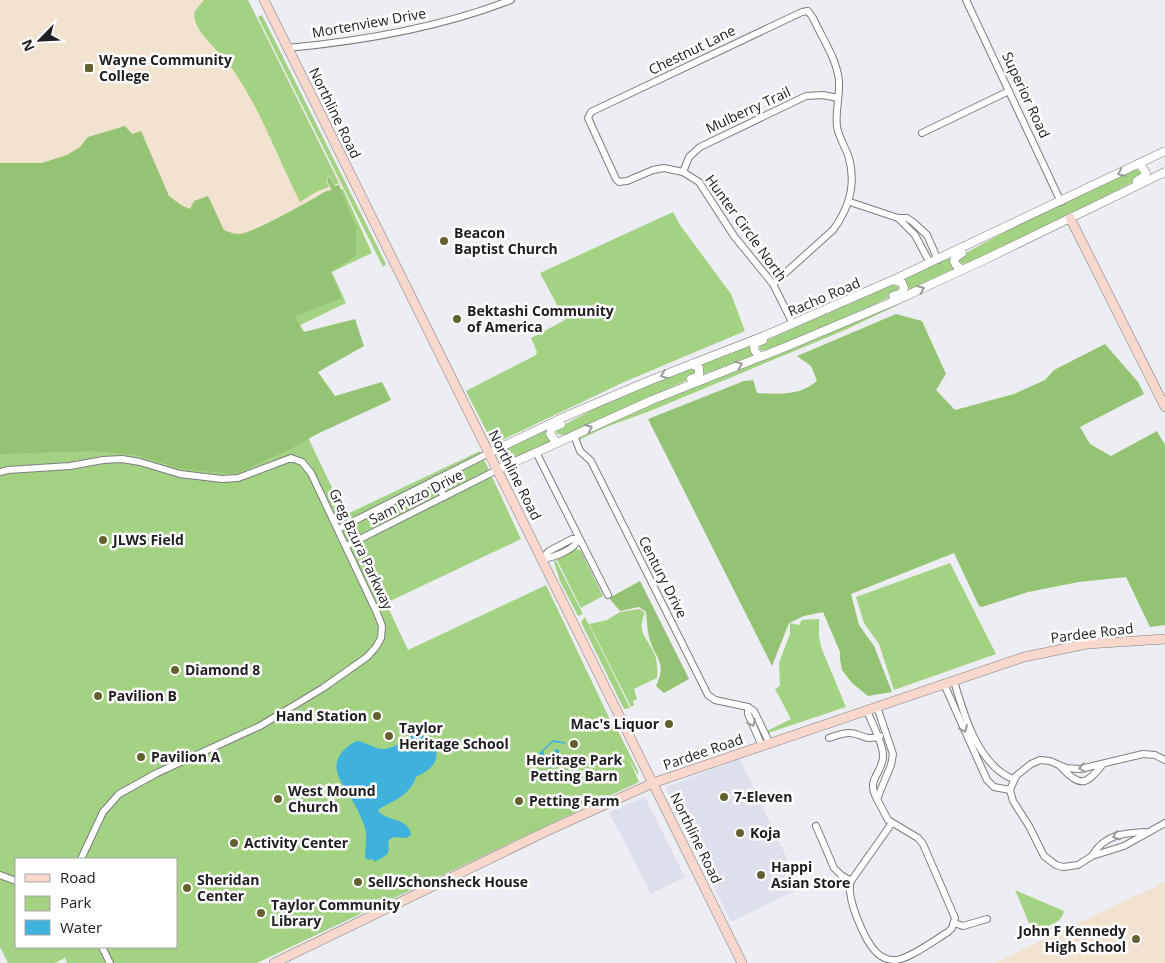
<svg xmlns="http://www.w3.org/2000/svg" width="1165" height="963" font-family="'Open Sans',sans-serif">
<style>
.built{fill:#dee1ed}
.education{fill:#f2e2d0}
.green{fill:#a4d283;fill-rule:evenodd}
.forest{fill:#95c374}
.water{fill:#3eb2dc}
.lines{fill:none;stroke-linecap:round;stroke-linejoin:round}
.minor-casing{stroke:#7c7d82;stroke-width:8}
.tertiary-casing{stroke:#7c7d82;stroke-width:9}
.secondary-casing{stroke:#7c7d82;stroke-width:10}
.minor{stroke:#fff;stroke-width:6}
.tertiary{stroke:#fff;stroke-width:8}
.secondary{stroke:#f8d7cd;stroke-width:9}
.oneway{stroke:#9b9b9c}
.poi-dot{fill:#63622e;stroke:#fff;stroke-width:2}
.labels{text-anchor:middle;stroke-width:5;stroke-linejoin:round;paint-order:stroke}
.street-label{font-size:14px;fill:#202022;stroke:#fff}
.poi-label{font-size:14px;font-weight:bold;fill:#202022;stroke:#fff;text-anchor:start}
</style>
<rect width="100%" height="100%" fill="#edeef3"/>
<g class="built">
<polygon points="740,759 801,888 731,922 670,800 666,787"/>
<polygon points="645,797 685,877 651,894 609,812"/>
</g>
<g class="education">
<polygon points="0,0 248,0 343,189 0,352"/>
<polygon points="1165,882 1165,963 995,963 1030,946"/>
</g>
<g class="green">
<path d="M204,0H248L339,183L335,185L329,175L326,181L329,187L316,192L300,202C276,155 260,106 228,63C218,49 190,29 195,11Z"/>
<polygon points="262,15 386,264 383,267 258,17"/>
<polygon points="1133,170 1139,170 1141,172 1139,179 1089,205 968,263 962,264 959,261 962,255 1010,229"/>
<path d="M343,189L372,253L332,272L346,303L263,343L345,515L480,451L521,539L386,603L408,650L546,585L612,724L617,729L638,771V775L629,759L639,782L257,963H67L65,958L55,963H8L0,947V352ZM16,859H176V947H16Z"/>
<polygon points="673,212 680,225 731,294 745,331 624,382 496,443 491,440 466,391 536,355 537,352 531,338 565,320 540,273"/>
<polygon points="947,259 950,259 954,270 908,291 905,279"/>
<polygon points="963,274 845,330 650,411 606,427 579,440 581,435 674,394 838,329"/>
<polygon points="891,285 895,285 899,287 896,294 849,317 767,351 760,350 759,346 763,342"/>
<polygon points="750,345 753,357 704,374 702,364"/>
<polygon points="688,368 693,368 696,371 692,378 565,435 557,434 556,430 560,427 607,402"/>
<polygon points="546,430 547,431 551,442 508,461 503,451 504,450"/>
<polygon points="575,548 581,551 603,596 581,608 556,558"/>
<polygon points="555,559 583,614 578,616 560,581 554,562"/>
<polygon points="950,563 996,654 894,690 879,644 864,623 856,597"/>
<path d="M640,609L645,613C635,634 650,639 656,658C657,664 658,672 657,678L634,689L637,699L633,701L634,705L631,707L589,624L607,620L620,612Z"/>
<polygon points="585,617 630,708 624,709 581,622"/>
<polygon points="819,619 819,636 821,647 846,707 768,733 767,731 791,719 775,689 780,686 779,663 790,634 790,623 799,625 802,620"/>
<path d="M1015,890L1064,911C1062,923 1048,926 1038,929L1029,923Z"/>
</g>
<g class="forest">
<path d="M125,126L132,134L141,131L169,196L181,205L190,209L194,201L208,196L224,230C229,232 234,234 239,234C251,234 298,207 311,200C319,196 323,191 332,190L327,181L329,176L335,186L339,185L356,226V256L330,272L342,298L295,316L304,332L355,319L364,346L318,372L335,396L382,382L391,400L317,434L291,449L235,474L177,468L137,455L93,451L0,454V163H42L67,155L80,147L88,137Z"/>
<path d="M896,314L922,321L946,374L936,390L955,410L1014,394L1045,380L1054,370L1105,344L1138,382L1144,394L1080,427L1090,444L1111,456L1157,431L1165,445V625L1150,627L1126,577L1079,582L1028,592L982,607L979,606L954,553L851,594L859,625L874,646L892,692L868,696L852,683L842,670L840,659V652L823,612L804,616L789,623L772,666L648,419L744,381L753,380L757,393C779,394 799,396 817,381L811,366L797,356Z"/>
<path d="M640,581L689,679L664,693L656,686C668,661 654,658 649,637C647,629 647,620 646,612L639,607L620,611L609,598Z"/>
</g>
<g class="water">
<path d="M419,734C433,738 442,752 433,765C429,770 422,774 416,777C409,797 393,800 378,810C382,821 410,817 411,835L407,838C399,838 392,835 388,842C391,856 386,855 375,862L372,859L367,860L365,857C365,847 368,835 364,825C361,816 356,807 351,798C342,784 329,768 342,752C347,747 351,743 357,741C367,742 375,750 385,749C398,748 406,735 419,734Z"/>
<path d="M553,740L564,742L566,744L553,742L543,751L545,756L548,758L556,749L559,750C560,756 556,764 551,768L543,765L539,753Z"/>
</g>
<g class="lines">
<defs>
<g id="minor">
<polyline points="966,0 1061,202"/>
<path d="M287,48C364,41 439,28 511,0"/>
<polyline points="922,133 1009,91"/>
<polyline points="683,172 689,157 700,147 806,96 823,95 838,98"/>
<polyline points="850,202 898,218 907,218 913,222 927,235 938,260"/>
<polyline points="898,218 915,235 930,263"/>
<path d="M773,284L833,230C850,207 857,183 848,155C844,145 839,137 837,127C835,111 840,97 839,81C837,59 822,38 813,18L808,11L802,12L595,110L591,112L588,118L616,179L619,182L627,181L653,170L664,168L683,172L699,182L734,236L773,284L793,324"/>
<polyline points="574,435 580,451 591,461 708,695 715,700 748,707"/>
<polyline points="536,452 608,595"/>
<polyline points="0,472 8,470 70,466 103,460 122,459 140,462 180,474 222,479 238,478 291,458 302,462 311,473 377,613 382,626 381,638 376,647 367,657 323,688 260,726 157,773 119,794 103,812 81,859"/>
<polyline points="436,479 444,497"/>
<polyline points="338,529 489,453"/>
<path d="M572,539H579C573,551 555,557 542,559L549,551Z"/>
<polyline points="346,546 497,470"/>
<path d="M954,681C964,715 978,765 1013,779"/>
<polyline points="944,684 987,780 994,787 1010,790"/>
<path d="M867,710C871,722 883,743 883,755C884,773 865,778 877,799L891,765L893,754L877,707"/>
<path d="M829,738C835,736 842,733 849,733C863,733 863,742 880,736"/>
<polyline points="762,746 748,714 748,707 754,711 770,744"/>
<polyline points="1165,760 1155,755 1143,754 1080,769 1066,768 1050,761 1040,760 1031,764 1016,776 1010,790 1013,801 1029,826 1044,856 1056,865 1063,867 1078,865 1092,856 1124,846 1165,823"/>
<path d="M1061,767C1081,788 1086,785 1103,764"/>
<path d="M877,799L888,820L918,838L923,844L955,918L952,928L948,932C936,939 907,961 894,960C887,960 881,957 876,952C865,941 845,896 851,881L892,823"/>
<polyline points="816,826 834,868 841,875 851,881"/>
<path d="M1092,856C1104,835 1122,833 1145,832"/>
<polyline points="0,875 16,881"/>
<polyline points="954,923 963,926 987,919"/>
<polyline points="102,947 110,963"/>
</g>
<g id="tertiary">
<polyline points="1137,181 1145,176 1146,173 1140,164"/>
<polyline points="962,270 956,265 954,261 955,258 962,253"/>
<polyline points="893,296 902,293 904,288 902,283 893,280"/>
<polyline points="760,357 755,351 754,347 756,343 763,340"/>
<polyline points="691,379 699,376 699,368 692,364"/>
<polyline points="557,443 550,434 552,428 561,424"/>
<polyline points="489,453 564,417 651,380 769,334 893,280 1165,151"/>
<polyline points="497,470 652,400 788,346 897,300 986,259 1165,172"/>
</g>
<g id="secondary">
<polyline points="264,0 742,963"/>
<polyline points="1070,218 1165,407"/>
<polyline points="274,963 547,831 653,783 1024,657 1087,644 1165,639"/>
</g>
</defs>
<use href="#minor" class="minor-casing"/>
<use href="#tertiary" class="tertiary-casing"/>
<use href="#secondary" class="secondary-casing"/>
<use href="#minor" class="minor"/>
<use href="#tertiary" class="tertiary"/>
<use href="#secondary" class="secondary"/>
</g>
<defs><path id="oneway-chevron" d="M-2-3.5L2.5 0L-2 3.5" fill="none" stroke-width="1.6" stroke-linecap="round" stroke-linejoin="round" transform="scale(1.25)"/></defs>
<g class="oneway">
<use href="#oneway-chevron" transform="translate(1121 173) rotate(154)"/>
<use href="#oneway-chevron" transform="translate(921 289) rotate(-25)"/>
<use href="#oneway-chevron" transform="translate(739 365) rotate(-22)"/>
<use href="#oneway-chevron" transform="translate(664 375) rotate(159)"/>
<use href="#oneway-chevron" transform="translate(589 428) rotate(-25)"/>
<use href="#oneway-chevron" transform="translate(752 723) rotate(64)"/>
<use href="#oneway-chevron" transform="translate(964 729) rotate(66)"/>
<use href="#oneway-chevron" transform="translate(1082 768) rotate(172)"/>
<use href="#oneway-chevron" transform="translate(1116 836) rotate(161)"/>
</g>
<g class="poi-dot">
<rect x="84" y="63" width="10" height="10" rx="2.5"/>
<circle cx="444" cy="241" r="5"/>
<circle cx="457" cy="319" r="5"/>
<circle cx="103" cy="540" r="5"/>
<circle cx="175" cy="670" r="5"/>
<circle cx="98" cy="696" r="5"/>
<circle cx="377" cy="716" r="5"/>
<circle cx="669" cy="724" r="5"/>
<circle cx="389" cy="736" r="5"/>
<circle cx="574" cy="744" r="5"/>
<circle cx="141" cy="757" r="5"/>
<circle cx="724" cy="797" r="5"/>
<circle cx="278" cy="799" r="5"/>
<circle cx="519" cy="801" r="5"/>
<circle cx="740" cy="833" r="5"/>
<circle cx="234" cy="843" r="5"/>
<circle cx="761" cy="875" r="5"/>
<circle cx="358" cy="882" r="5"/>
<circle cx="187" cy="888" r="5"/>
<circle cx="261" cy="913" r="5"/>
<circle cx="1136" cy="939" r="5"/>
</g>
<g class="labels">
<g class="street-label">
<text transform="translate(369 23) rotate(-10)" y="5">Mortenview Drive</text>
<text transform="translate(692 50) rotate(-26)" y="5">Chestnut Lane</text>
<text transform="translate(1026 95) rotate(65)" y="5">Superior Road</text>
<text transform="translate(748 110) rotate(-25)" y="5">Mulberry Trail</text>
<text transform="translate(335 113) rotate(64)" y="5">Northline Road</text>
<text transform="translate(746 228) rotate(54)" y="5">Hunter Circle North</text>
<text transform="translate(824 297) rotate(-23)" y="5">Racho Road</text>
<text transform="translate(515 475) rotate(63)" y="5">Northline Road</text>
<text transform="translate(416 497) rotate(-27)" y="5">Sam Pizzo Drive</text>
<text transform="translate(361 549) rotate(65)" y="5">Greg Bzura Parkway</text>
<text transform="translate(663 577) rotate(63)" y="5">Century Drive</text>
<text transform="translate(1092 633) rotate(-7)" y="5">Pardee Road</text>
<text transform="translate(703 752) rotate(-19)" y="5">Pardee Road</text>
<text transform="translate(696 838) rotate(64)" y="5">Northline Road</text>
</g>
<g class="poi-label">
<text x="99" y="65">Wayne Community<tspan x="99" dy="16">College</tspan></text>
<text x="454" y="238">Beacon<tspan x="454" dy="16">Baptist Church</tspan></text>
<text x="467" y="316">Bektashi Community<tspan x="467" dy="16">of America</tspan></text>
<text x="113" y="545">JLWS Field</text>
<text x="185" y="675">Diamond 8</text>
<text x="108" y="701">Pavilion B</text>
<text x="367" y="721" text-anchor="end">Hand Station</text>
<text x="659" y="729" text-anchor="end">Mac's Liquor</text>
<text x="399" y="733">Taylor<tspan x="399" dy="16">Heritage School</tspan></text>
<text x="151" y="762">Pavilion A</text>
<text x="574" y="765" text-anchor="middle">Heritage Park<tspan x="574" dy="16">Petting Barn</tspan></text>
<text x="288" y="796">West Mound<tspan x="288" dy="16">Church</tspan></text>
<text x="734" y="802">7-Eleven</text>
<text x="529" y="806">Petting Farm</text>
<text x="750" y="838">Koja</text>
<text x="244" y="848">Activity Center</text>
<text x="771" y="872">Happi<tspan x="771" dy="16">Asian Store</tspan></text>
<text x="197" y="885">Sheridan<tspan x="197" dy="16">Center</tspan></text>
<text x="368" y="887">Sell/Schonsheck House</text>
<text x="271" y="910">Taylor Community<tspan x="271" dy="16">Library</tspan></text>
<text x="1126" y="936" text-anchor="end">John F Kennedy<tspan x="1126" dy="16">High School</tspan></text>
</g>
</g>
<rect x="15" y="858" width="162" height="90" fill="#ffffff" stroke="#a6a6a7"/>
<rect x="25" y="874" width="25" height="8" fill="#f8d7cd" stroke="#a6a6a7"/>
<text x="60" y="883" font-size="15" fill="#202022">Road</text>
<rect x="25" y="896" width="25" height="15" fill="#a4d283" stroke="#a6a6a7"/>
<text x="60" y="908" font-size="15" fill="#202022">Park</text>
<rect x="25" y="920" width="25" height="15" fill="#3eb2dc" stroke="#a6a6a7"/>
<text x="60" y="933" font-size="15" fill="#202022">Water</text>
<g transform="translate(40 40) rotate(246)" stroke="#ffffff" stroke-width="4" paint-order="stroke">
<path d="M0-4L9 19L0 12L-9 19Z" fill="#202022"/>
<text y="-8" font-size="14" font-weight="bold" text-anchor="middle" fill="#202022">N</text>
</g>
</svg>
